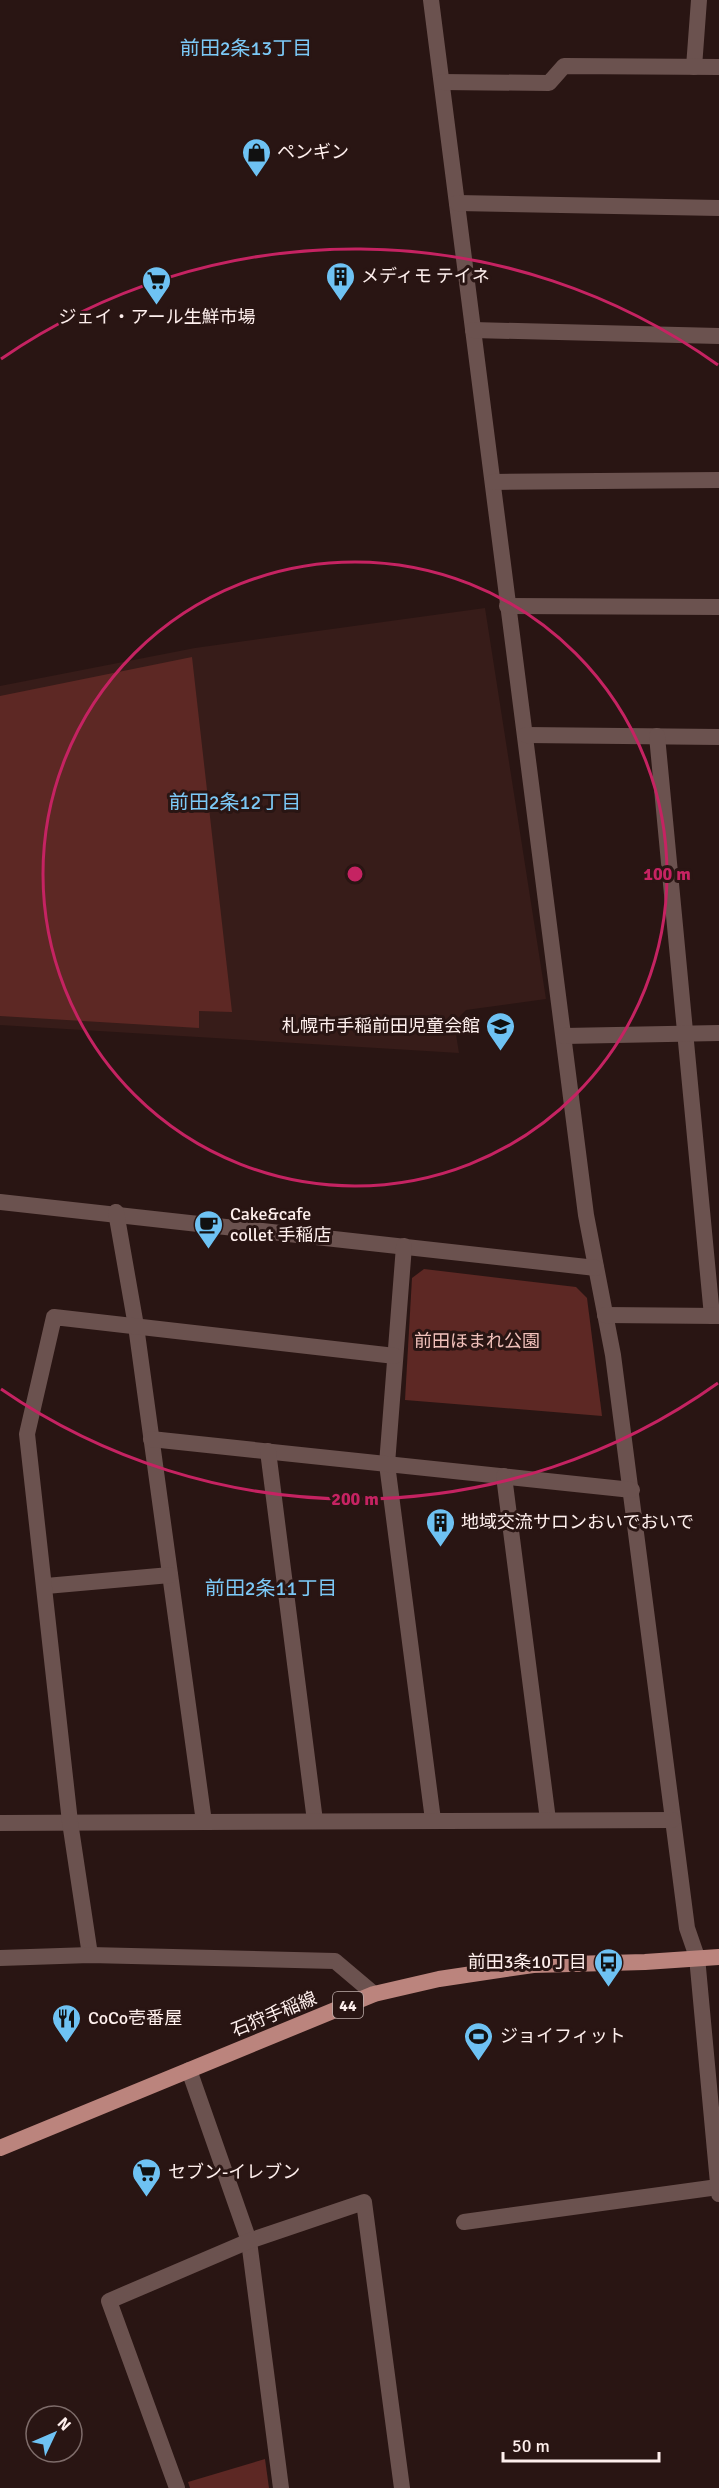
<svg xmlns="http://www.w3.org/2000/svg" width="719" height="2488" font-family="Signika,'Noto Sans JP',sans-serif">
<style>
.built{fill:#371c19}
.green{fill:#5d2824}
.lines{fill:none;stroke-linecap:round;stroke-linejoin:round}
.minor{stroke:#6b524f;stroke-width:16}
.tertiary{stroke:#6b524f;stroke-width:16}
.primary{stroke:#bb847d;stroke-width:16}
.ring{fill:none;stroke:#c52362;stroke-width:3}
.labels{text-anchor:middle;stroke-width:6;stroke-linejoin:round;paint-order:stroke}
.shield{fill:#291513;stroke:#beaeac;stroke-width:1.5}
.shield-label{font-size:16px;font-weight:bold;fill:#feefed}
.poi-label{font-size:18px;fill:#feefed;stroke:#291513;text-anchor:start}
.park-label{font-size:18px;fill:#f1c1bb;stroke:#291513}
.street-label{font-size:18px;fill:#feefed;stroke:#291513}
.neighbourhood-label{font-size:20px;fill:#7cc9f7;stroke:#291513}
.centre{fill:#c52362;stroke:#291513;stroke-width:3}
.ring-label{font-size:18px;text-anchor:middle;font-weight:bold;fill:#c52362;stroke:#291513;stroke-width:6;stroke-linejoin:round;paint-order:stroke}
</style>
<rect width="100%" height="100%" fill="#291513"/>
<polygon class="built" points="485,608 546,999 466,1010 454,1022 459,1053 0,1025 0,686 195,648"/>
<g class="green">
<polygon points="192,657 232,1012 199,1011 199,1028 0,1016 0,696"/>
<polygon points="424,1269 576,1287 587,1298 602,1416 405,1400 412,1278"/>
<polygon points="265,2459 269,2488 190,2488 188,2482"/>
</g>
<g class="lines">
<g class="minor">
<polyline points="431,0 586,1215 613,1355 687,1928 697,1957"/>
<polyline points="694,67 699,0"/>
<polyline points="442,82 549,83 564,66 719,67"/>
<polyline points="457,203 719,208"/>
<polyline points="473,330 719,336"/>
<polyline points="493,482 719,480"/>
<polyline points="507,606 719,607"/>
<polyline points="526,735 719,737"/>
<polyline points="657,736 712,1316"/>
<polyline points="564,1036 719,1033"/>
<polyline points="0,1202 596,1268"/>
<polyline points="116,1212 136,1326 204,1822"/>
<polyline points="404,1246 387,1464 433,1820"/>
<polyline points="605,1315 719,1316"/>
<polyline points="151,1439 632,1490"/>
<polyline points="268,1451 315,1821"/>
<polyline points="504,1476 548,1820"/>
<polyline points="46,1586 170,1575"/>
<polyline points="0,1823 672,1820"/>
<polyline points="90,1955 70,1822 27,1434 54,1317 395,1356"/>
<polyline points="0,1958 90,1955 335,1961 374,1994"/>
<polyline points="189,2070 249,2241 281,2488"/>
<polyline points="464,2222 718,2187"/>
<polyline points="177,2488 109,2301 249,2241 364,2202 402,2488"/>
</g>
<polyline class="tertiary" points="697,1957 719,2194"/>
<polyline class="primary" points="0,2148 374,1994 439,1979 533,1965 645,1962 719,1957"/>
</g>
<g class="ring">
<circle cx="355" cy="874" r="312"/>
<path d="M718 1383A625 625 0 0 1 1 1389M1 359A625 625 0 0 1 718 365"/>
</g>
<defs>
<symbol id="shop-pin" viewBox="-11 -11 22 30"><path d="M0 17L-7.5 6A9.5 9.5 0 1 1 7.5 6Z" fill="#6ec2f3" stroke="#291513"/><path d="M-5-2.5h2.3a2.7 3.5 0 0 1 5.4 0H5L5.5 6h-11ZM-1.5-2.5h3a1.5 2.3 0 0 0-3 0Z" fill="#111"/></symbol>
<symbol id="building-pin" viewBox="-11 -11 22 30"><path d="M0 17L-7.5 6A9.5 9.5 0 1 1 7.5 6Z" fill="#6ec2f3" stroke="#291513"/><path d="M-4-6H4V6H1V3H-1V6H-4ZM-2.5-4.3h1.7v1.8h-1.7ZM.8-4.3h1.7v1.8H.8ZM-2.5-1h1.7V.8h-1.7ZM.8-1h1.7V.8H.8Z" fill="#111"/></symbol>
<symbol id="supermarket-pin" viewBox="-11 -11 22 30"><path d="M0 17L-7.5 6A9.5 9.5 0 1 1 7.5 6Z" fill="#6ec2f3" stroke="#291513"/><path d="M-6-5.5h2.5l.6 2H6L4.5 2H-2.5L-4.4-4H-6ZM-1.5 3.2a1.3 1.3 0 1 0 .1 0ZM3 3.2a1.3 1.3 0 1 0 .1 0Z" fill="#111"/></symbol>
<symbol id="school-pin" viewBox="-11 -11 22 30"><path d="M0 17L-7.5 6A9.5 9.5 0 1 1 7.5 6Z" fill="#6ec2f3" stroke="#291513"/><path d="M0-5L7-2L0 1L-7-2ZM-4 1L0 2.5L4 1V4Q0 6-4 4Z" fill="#111"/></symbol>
<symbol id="cafe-pin" viewBox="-11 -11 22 30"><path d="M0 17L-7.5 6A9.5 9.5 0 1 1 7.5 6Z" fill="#6ec2f3" stroke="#291513"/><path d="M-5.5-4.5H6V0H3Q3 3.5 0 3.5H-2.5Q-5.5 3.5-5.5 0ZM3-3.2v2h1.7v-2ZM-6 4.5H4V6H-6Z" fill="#111"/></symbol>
<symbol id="bus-pin" viewBox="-11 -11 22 30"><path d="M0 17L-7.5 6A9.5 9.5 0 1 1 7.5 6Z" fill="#6ec2f3" stroke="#291513"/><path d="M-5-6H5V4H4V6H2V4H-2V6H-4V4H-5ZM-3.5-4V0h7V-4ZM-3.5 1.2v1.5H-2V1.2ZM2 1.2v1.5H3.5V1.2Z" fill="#111"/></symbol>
<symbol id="restaurant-pin" viewBox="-11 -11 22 30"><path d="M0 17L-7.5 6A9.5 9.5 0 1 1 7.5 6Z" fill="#6ec2f3" stroke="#291513"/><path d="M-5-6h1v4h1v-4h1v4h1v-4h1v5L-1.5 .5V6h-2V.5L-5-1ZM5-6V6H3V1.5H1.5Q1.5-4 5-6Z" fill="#111"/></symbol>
<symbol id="stadium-pin" viewBox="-11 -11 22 30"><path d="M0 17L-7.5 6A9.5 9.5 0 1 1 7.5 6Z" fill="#6ec2f3" stroke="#291513"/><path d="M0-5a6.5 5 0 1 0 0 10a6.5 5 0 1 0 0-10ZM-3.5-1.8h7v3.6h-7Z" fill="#111"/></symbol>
</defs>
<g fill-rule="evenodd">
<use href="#shop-pin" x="240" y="136" width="33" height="45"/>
<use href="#building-pin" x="324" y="260" width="33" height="45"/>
<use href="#supermarket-pin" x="140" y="264" width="33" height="45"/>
<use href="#school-pin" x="484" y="1010" width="33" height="45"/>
<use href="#cafe-pin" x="192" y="1208" width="33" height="45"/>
<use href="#building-pin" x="424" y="1506" width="33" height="45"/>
<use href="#bus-pin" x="592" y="1946" width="33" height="45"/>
<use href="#restaurant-pin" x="50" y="2002" width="33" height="45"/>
<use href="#stadium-pin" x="462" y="2020" width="33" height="45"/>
<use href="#supermarket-pin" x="130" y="2156" width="33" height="45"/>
</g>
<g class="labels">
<rect class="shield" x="333" y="1992" width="30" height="26" rx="4.5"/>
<g class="shield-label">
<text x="348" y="2011">44</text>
</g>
<g class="poi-label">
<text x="277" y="158">ペンギン</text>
<text x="361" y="282">メディモ テイネ</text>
<text x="157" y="323" text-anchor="middle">ジェイ・アール生鮮市場</text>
<text x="480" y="1032" text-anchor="end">札幌市手稲前田児童会館</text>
<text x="230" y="1220">Cake&amp;cafe<tspan x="230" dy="21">collet 手稲店</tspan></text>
<text x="461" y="1528">地域交流サロンおいでおいで</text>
<text x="587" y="1968" text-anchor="end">前田3条10丁目</text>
<text x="88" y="2024">CoCo壱番屋</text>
<text x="500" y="2042">ジョイフィット</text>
<text x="168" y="2178">セブン-イレブン</text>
</g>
<g class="park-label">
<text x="477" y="1347">前田ほまれ公園</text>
</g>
<g class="street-label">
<text transform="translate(274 2014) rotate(-22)" y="6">石狩手稲線</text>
</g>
<g class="neighbourhood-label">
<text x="246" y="55">前田2条13丁目</text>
<text x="235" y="809">前田2条12丁目</text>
<text x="271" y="1595">前田2条11丁目</text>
</g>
</g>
<circle cx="355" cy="874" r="9" class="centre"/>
<g class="ring-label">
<text x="667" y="880">100 m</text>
<text x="355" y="1505">200 m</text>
</g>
<g transform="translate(54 2434) rotate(46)"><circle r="28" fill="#291513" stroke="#7e6c6a" stroke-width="1.5"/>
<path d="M0-4.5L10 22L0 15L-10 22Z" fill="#6ec2f3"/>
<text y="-9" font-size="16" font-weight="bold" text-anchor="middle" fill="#feefed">N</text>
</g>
<path d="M503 2452v9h156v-9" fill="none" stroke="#feefed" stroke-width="3"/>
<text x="512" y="2452" font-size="18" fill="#feefed" stroke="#291513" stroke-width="4.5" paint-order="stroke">50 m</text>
</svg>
